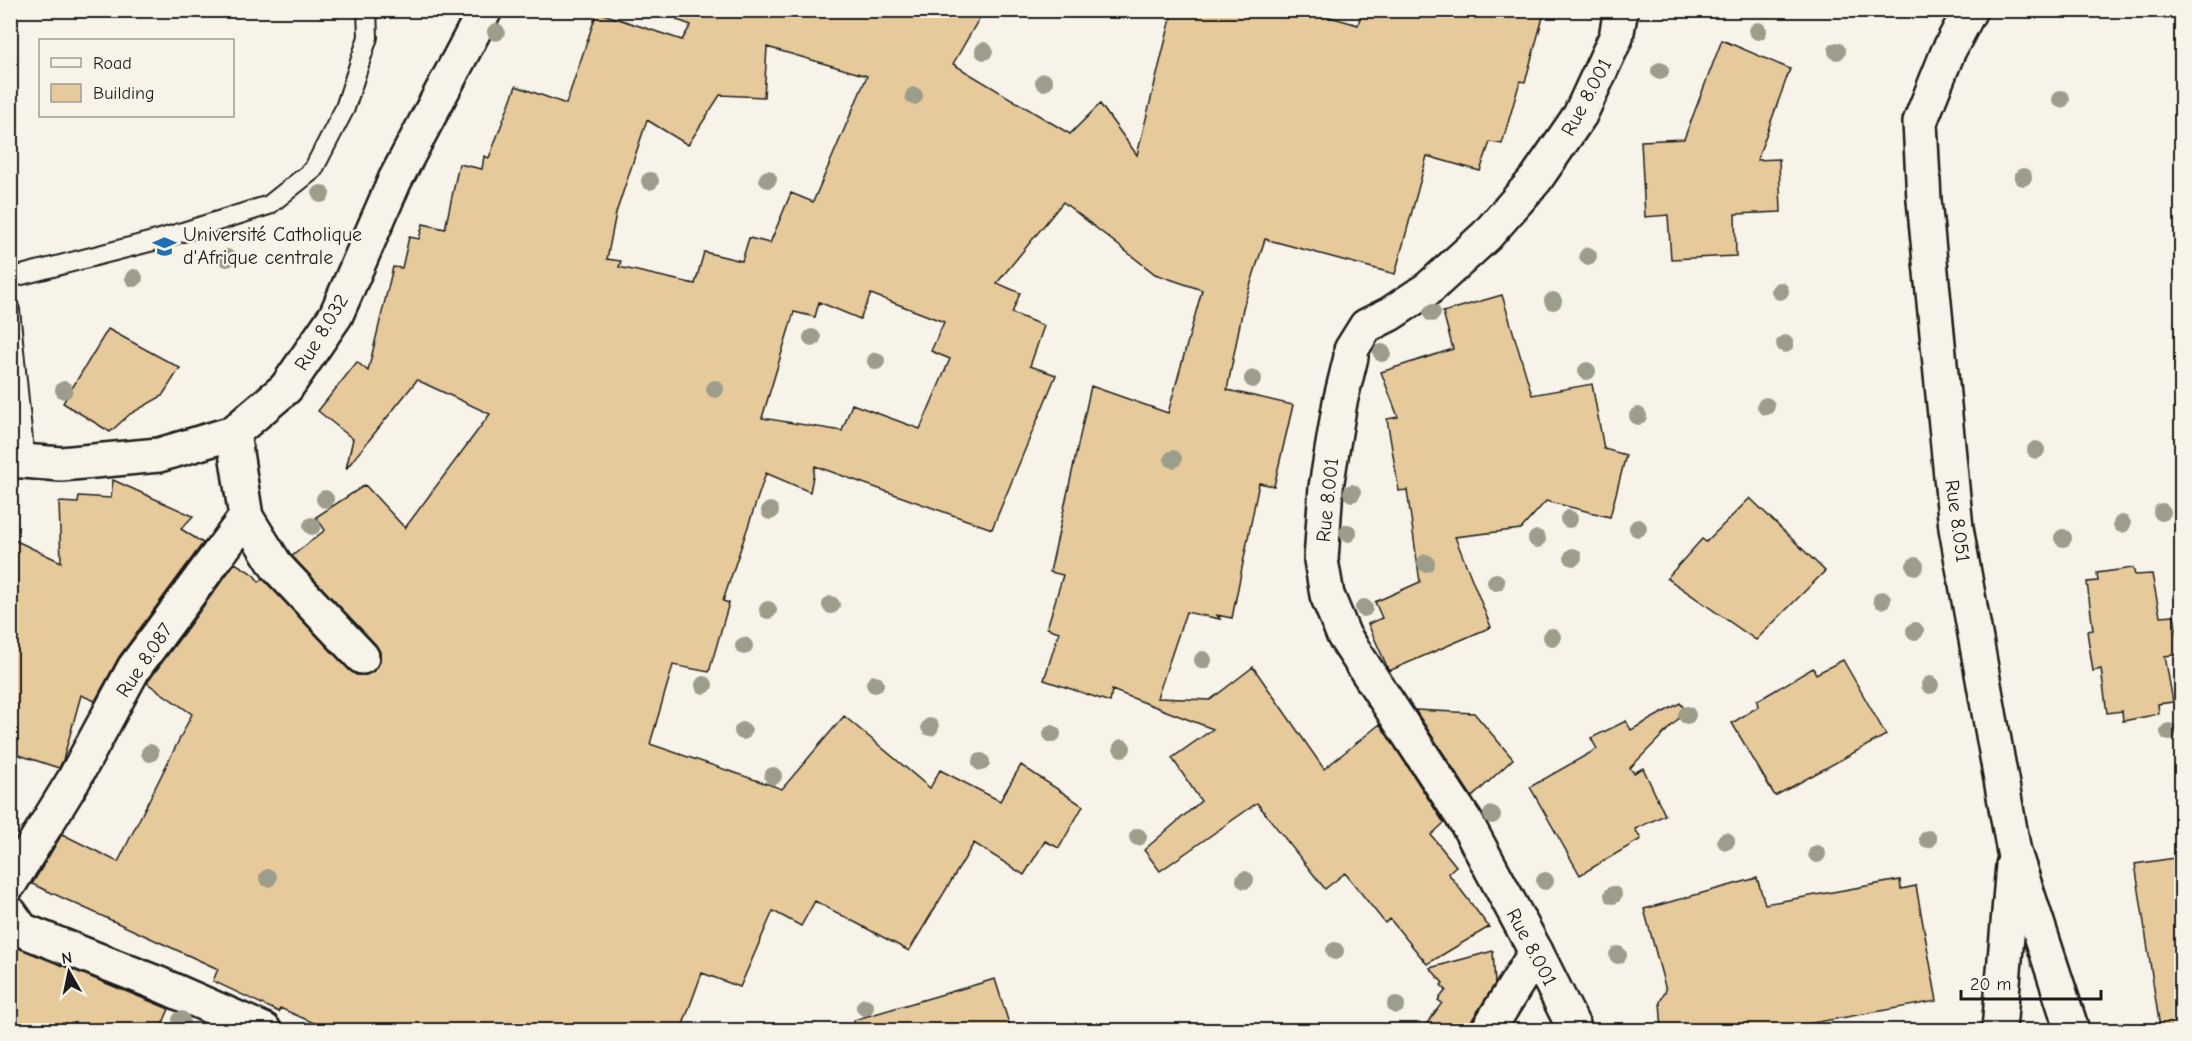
<svg xmlns="http://www.w3.org/2000/svg" width="2192" height="1041" font-family="'Comic Neue',sans-serif">
<style>
.building{fill:#e7ca9b;stroke:#1c1c1c;stroke-width:1.5;fill-rule:evenodd}
.lines{fill:none;stroke-linecap:round;stroke-linejoin:round}
.service-casing{stroke:#1c1c1c;stroke-width:22}
.minor-casing{stroke:#1c1c1c;stroke-width:38}
.tertiary-casing{stroke:#1c1c1c;stroke-width:38}
.service{stroke:#f7f3e8;stroke-width:18}
.minor{stroke:#f7f3e8;stroke-width:33}
.tertiary{stroke:#f7f3e8;stroke-width:33}
.tree{fill:#9c9d8b}
.labels{text-anchor:middle;stroke-width:4.5;stroke-linejoin:round;paint-order:stroke}
.street-label{font-size:20px;fill:#1c1c1c;stroke:#f7f3e8}
.poi-label{font-size:20px;fill:#1c1c1c;stroke:#f7f3e8;text-anchor:start}
</style>
<rect width="100%" height="100%" fill="#f7f3e8"/>
<filter id="ink" filterUnits="userSpaceOnUse"><feTurbulence type="fractalNoise" baseFrequency=".0167" numOctaves="2"/><feDisplacementMap in="SourceGraphic" scale="12" xChannelSelector="R" yChannelSelector="G"/><feConvolveMatrix kernelMatrix="1 2 1 2 8 2 1 2 1" color-interpolation-filters="sRGB"/></filter>
<g filter="url(#ink)">
<g class="building">
<path d="M679,10H984L953,64L1070,134L1100,104L1137,155L1173,10H1306L1358,25L1362,10H1545L1525,82L1520,81L1502,144L1490,142L1480,171L1427,156L1395,274L1265,239L1243,308L1227,390L1293,405L1274,486L1259,483L1232,618L1217,615L1220,619L1186,612L1157,698L1210,700L1253,667L1324,769L1380,724L1444,823L1431,835L1456,866L1448,873L1489,927L1427,964L1390,919L1385,923L1345,873L1325,889L1257,803L1160,871L1144,850L1201,801L1172,758L1213,729L1112,690L1110,702L1044,680L1059,632L1047,628L1063,575L1050,572L1091,386L1168,413L1202,290L1155,274L1063,202L997,283L1020,293L1012,313L1044,326L1030,366L1056,375L992,529L815,466L810,492L766,473L723,601L729,603L709,672L673,665L650,744L782,789L844,716L930,788L940,770L1000,801L1021,765L1083,806L1059,848L1045,841L1024,875L974,843L909,951L815,901L801,926L773,911L740,987L702,973L681,1030H330L280,1008L279,1012L213,981L218,969L32,884L62,834L118,862L192,714L147,683L235,563L253,574L259,582L263,579L349,670L356,675H366L375,670L380,662V652L376,645L292,556L325,530L316,517L365,485L405,528L490,414L417,380L346,469L353,439L318,411L357,362L368,371L393,267L402,268L409,237L419,239L423,224L445,229L459,164L482,169L484,156L489,158L516,86L566,104L597,12L682,40L691,25L677,20ZM767,47L867,76L813,202L791,193L770,243L749,238L742,261L704,252L695,284L619,267L621,261L607,259L616,213L647,120L688,145L720,95L764,97ZM871,294L944,322L931,351L950,359L920,429L852,404L842,431L762,418L794,312L815,317L819,302L860,319Z"/>
<polygon points="1722,40 1790,69 1757,160 1779,159 1781,212 1735,214 1736,256 1671,259 1668,215 1645,217 1641,141 1684,139"/>
<polygon points="1502,295 1532,395 1592,384 1604,449 1626,455 1610,517 1546,501 1521,529 1455,537 1491,627 1389,671 1368,624 1382,618 1375,602 1420,582 1407,490 1399,491 1387,419 1398,417 1381,372 1453,349 1443,312"/>
<polygon points="108,329 180,368 162,396 130,414 110,432 63,403"/>
<polygon points="113,480 193,516 181,529 203,543 119,657 95,701 81,695 63,760 59,768 10,752 10,538 61,562 59,502 78,503 79,496 111,498"/>
<polygon points="1750,498 1825,571 1756,640 1667,578 1702,539 1706,542"/>
<polygon points="2133,568 2135,575 2152,574 2160,616 2174,615 2180,654 2165,656 2173,702 2158,704 2159,714 2123,721 2122,711 2107,713 2101,669 2093,671 2087,631 2093,630 2087,582 2098,581 2097,573"/>
<polygon points="1843,660 1886,735 1775,796 1732,723 1758,707 1757,701 1813,668 1816,674"/>
<polygon points="1680,703 1686,711 1630,768 1634,773 1643,768 1665,815 1635,829 1641,839 1580,875 1530,787 1597,749 1591,738 1626,721 1631,730"/>
<polygon points="1415,710 1474,713 1513,759 1472,797"/>
<polygon points="2181,857 2181,1026 2160,1028 2135,864"/>
<polygon points="1757,878 1765,904 1900,880 1901,889 1916,886 1937,1001 1773,1030 1662,1030 1660,1002 1666,990 1644,909"/>
<polygon points="10,944 169,1009 160,1030 10,1030"/>
<polygon points="1493,951 1495,984 1472,1020 1469,1030 1422,1030 1442,1003 1438,1000 1446,990 1441,985 1443,983 1430,968"/>
<polygon points="995,979 1011,1030 855,1030 854,1020"/>
</g>
<g class="lines">
<defs>
<g id="service">
<polyline points="10,278 157,240 269,205 313,170 345,108 368,37 367,10"/>
<polyline points="10,310 25,461"/>
</g>
<g id="minor">
<polyline points="1970,10 1948,52 1920,122 1924,200 1956,528 2014,852 2072,1030"/>
<polyline points="246,517 277,567 362,657"/>
<polyline points="10,883 73,781 134,668 246,517 233,433"/>
<polyline points="10,913 22,930 159,984 264,1030"/>
<polyline points="1488,1030 1536,952"/>
<polyline points="1575,1030 1536,952 1466,822 1344,636 1327,595 1321,560 1326,487 1340,402 1351,357 1351,350 1366,326 1390,314 1429,288 1486,236 1536,179 1580,115 1616,37 1621,10"/>
<polyline points="1999,1030 2013,865"/>
</g>
<polyline id="tertiary" points="10,460 61,464 159,455 233,433 286,388 336,315 395,180 485,10"/>
</defs>
<use href="#service" class="service-casing"/>
<use href="#minor" class="minor-casing"/>
<use href="#tertiary" class="tertiary-casing"/>
<use href="#service" class="service"/>
<use href="#minor" class="minor"/>
<use href="#tertiary" class="tertiary"/>
</g>
<g class="tree">
<circle cx="1758" cy="31" r="9"/>
<circle cx="496" cy="32" r="9"/>
<circle cx="984" cy="51" r="9"/>
<circle cx="1837" cy="51" r="9"/>
<circle cx="1660" cy="71" r="9"/>
<circle cx="1044" cy="82" r="9"/>
<circle cx="914" cy="96" r="9"/>
<circle cx="2061" cy="99" r="9"/>
<circle cx="2023" cy="177" r="9"/>
<circle cx="768" cy="179" r="9"/>
<circle cx="650" cy="181" r="9"/>
<circle cx="321" cy="194" r="9"/>
<circle cx="1588" cy="256" r="9"/>
<circle cx="227" cy="258" r="9"/>
<circle cx="134" cy="278" r="9"/>
<circle cx="1780" cy="291" r="9"/>
<circle cx="1553" cy="301" r="9"/>
<circle cx="1432" cy="313" r="9"/>
<circle cx="812" cy="338" r="9"/>
<circle cx="1785" cy="344" r="9"/>
<circle cx="1382" cy="353" r="9"/>
<circle cx="876" cy="361" r="9"/>
<circle cx="1587" cy="371" r="9"/>
<circle cx="1253" cy="379" r="9"/>
<circle cx="715" cy="389" r="9"/>
<circle cx="64" cy="390" r="9"/>
<circle cx="1766" cy="406" r="9"/>
<circle cx="1638" cy="416" r="9"/>
<circle cx="2036" cy="450" r="9"/>
<circle cx="1173" cy="459" r="9"/>
<circle cx="1352" cy="493" r="9"/>
<circle cx="325" cy="499" r="9"/>
<circle cx="770" cy="511" r="9"/>
<circle cx="2162" cy="512" r="9"/>
<circle cx="1569" cy="519" r="9"/>
<circle cx="2122" cy="524" r="9"/>
<circle cx="312" cy="526" r="9"/>
<circle cx="1638" cy="528" r="9"/>
<circle cx="1348" cy="533" r="9"/>
<circle cx="2063" cy="538" r="9"/>
<circle cx="1537" cy="539" r="9"/>
<circle cx="1573" cy="557" r="9"/>
<circle cx="1426" cy="563" r="9"/>
<circle cx="1915" cy="566" r="9"/>
<circle cx="1496" cy="582" r="9"/>
<circle cx="1882" cy="600" r="9"/>
<circle cx="831" cy="605" r="9"/>
<circle cx="1364" cy="608" r="9"/>
<circle cx="768" cy="610" r="9"/>
<circle cx="1915" cy="631" r="9"/>
<circle cx="1552" cy="637" r="9"/>
<circle cx="744" cy="646" r="9"/>
<circle cx="1203" cy="660" r="9"/>
<circle cx="875" cy="684" r="9"/>
<circle cx="704" cy="685" r="9"/>
<circle cx="1930" cy="685" r="9"/>
<circle cx="1687" cy="715" r="9"/>
<circle cx="930" cy="727" r="9"/>
<circle cx="743" cy="731" r="9"/>
<circle cx="2169" cy="732" r="9"/>
<circle cx="1052" cy="734" r="9"/>
<circle cx="1122" cy="748" r="9"/>
<circle cx="150" cy="753" r="9"/>
<circle cx="981" cy="762" r="9"/>
<circle cx="773" cy="776" r="9"/>
<circle cx="1492" cy="815" r="9"/>
<circle cx="1138" cy="837" r="9"/>
<circle cx="1928" cy="839" r="9"/>
<circle cx="1726" cy="841" r="9"/>
<circle cx="1817" cy="854" r="9"/>
<circle cx="268" cy="878" r="9"/>
<circle cx="1245" cy="880" r="9"/>
<circle cx="1545" cy="881" r="9"/>
<circle cx="1613" cy="895" r="9"/>
<circle cx="1335" cy="951" r="9"/>
<circle cx="1618" cy="955" r="9"/>
<circle cx="1396" cy="1005" r="9"/>
<circle cx="865" cy="1007" r="9"/>
<circle cx="181" cy="1020" r="9"/>
</g>
</g>
<defs>
<symbol id="university-bare" viewBox="-9 -9 18 18"><path d="M0-5L7-2L0 1L-7-2ZM-4 1L0 2.5L4 1V4Q0 6-4 4Z" fill="#1f6fb2" stroke="#f7f3e8" stroke-width="2.5" paint-order="stroke"/></symbol>
</defs>
<g fill-rule="evenodd">
<use href="#university-bare" x="148" y="230" width="33" height="33"/>
</g>
<g class="labels">
<g class="street-label">
<text transform="translate(1586 97) rotate(-62)" y="7">Rue 8.001</text>
<text transform="translate(321 332) rotate(-59)" y="7">Rue 8.032</text>
<text transform="translate(1327 500) rotate(-84)" y="7">Rue 8.001</text>
<text transform="translate(1958 521) rotate(82)" y="7">Rue 8.051</text>
<text transform="translate(144 660) rotate(-56)" y="7">Rue 8.087</text>
<text transform="translate(1532 947) rotate(62)" y="7">Rue 8.001</text>
</g>
<g class="poi-label">
<text x="183" y="241">Université Catholique<tspan x="183" dy="23">d'Afrique centrale</tspan></text>
</g>
</g>
<rect width="2192" height="1041" fill="none" stroke="#f7f3e8" stroke-width="36"/>
<rect x="18" y="18" width="2156" height="1005" fill="none" stroke="#1c1c1c" stroke-width="2" filter="url(#ink)"/>
<rect x="39" y="39" width="195" height="78" fill="#f7f3e8" stroke="#9f9d96" stroke-width="1.5"/>
<rect x="51" y="58" width="30" height="9" fill="#f7f3e8" stroke="#9f9d96" stroke-width="1.5"/>
<text x="93" y="69" font-size="18" fill="#1c1c1c">Road</text>
<rect x="51" y="84" width="30" height="18" fill="#e7ca9b" stroke="#9f9d96" stroke-width="1.5"/>
<text x="93" y="99" font-size="18" fill="#1c1c1c">Building</text>
<g transform="translate(69 972) rotate(351)" stroke="#f7f3e8" stroke-width="4.5" paint-order="stroke">
<path d="M0-4.5L10 22L0 15L-10 22Z" fill="#1c1c1c"/>
<text y="-9" font-size="16" font-weight="bold" text-anchor="middle" fill="#1c1c1c">N</text>
</g>
<path d="M1961 990v9h140v-9" fill="none" stroke="#1c1c1c" stroke-width="3"/>
<text x="1970" y="990" font-size="18" fill="#1c1c1c" stroke="#f7f3e8" stroke-width="4.5" paint-order="stroke">20 m</text>
</svg>
